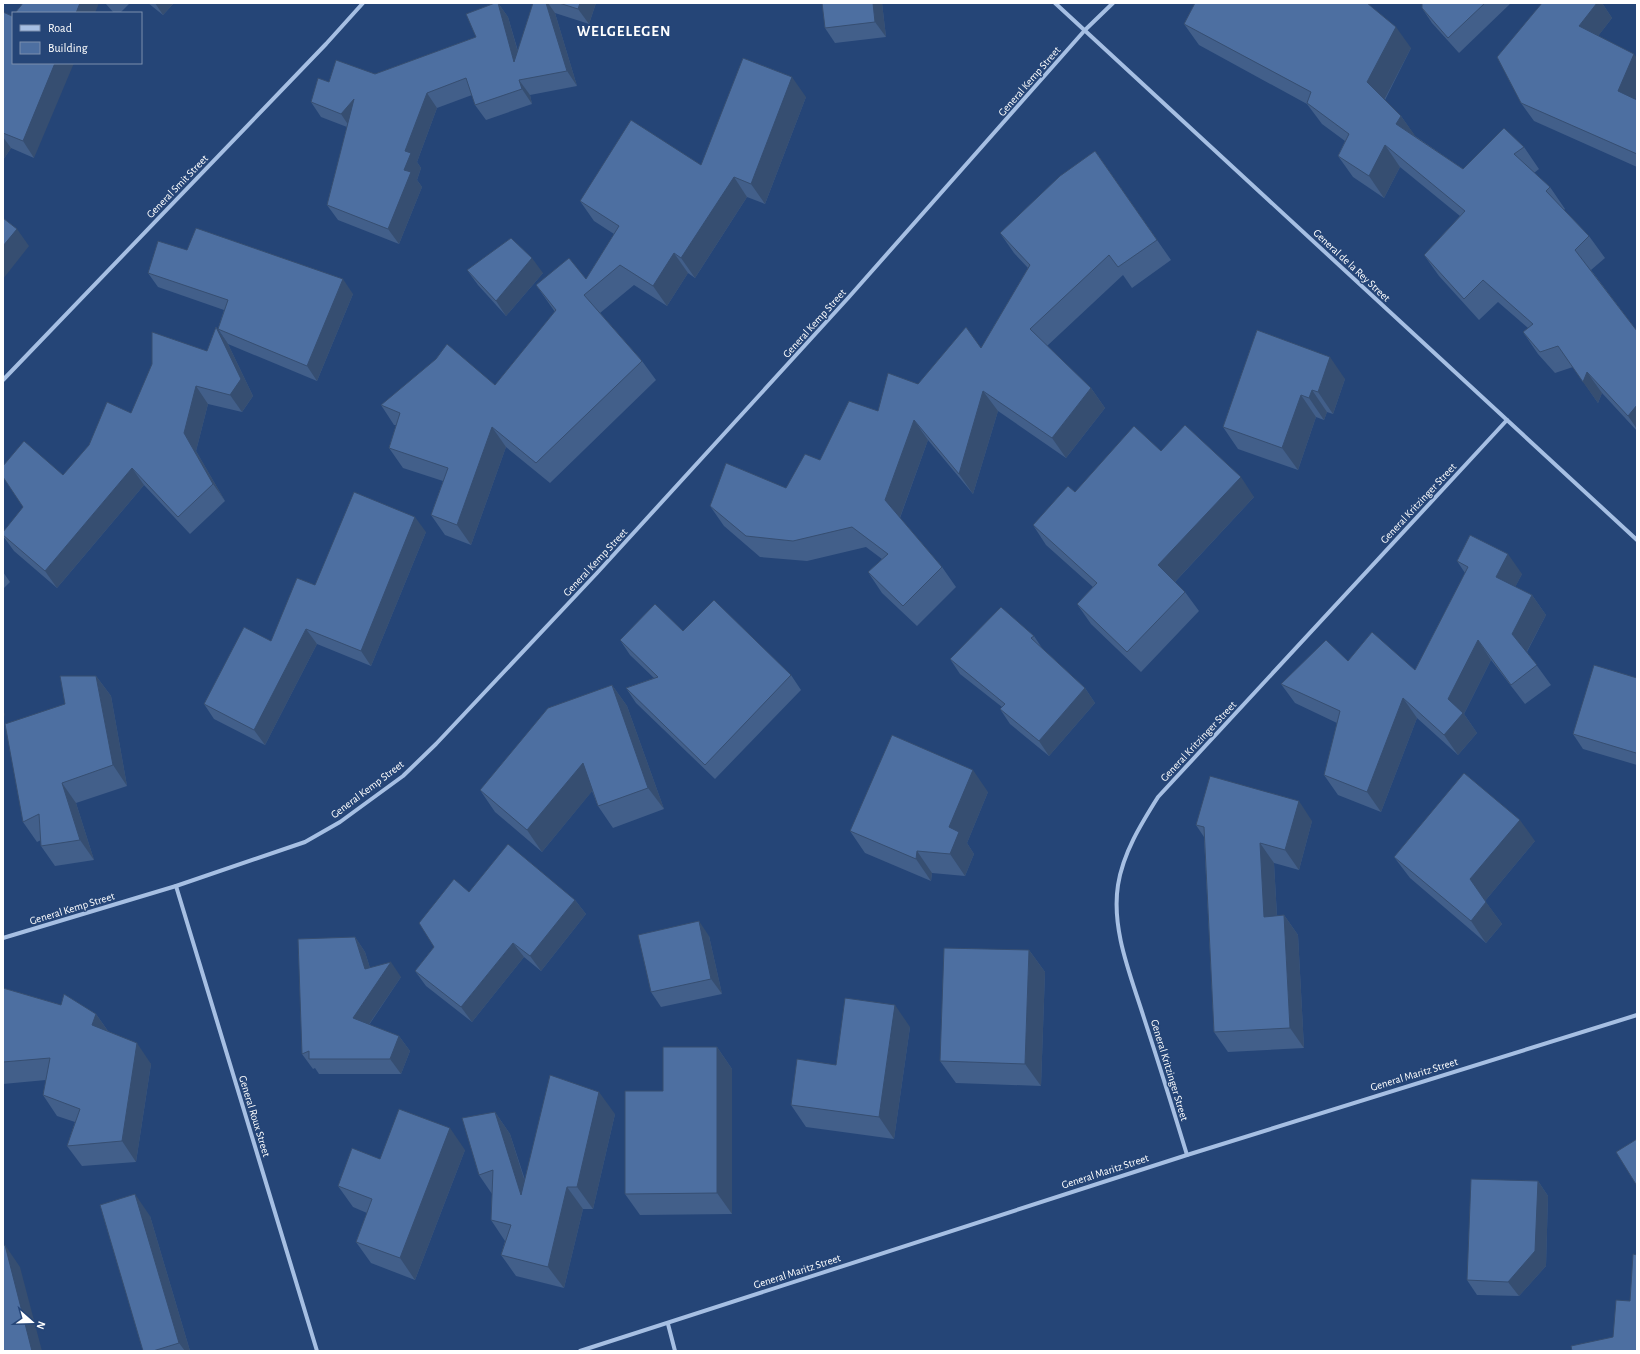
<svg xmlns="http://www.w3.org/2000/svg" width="1640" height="1354" font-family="'Alegreya Sans',sans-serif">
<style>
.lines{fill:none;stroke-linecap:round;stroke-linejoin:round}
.minor{stroke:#a6bfe3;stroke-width:4}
.wall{fill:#425f8a}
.shaded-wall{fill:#364e71}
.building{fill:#4d6fa1;stroke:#364e71}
.labels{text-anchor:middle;stroke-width:3;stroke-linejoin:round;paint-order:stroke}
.street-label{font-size:11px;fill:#fff;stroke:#254577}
.district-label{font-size:15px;font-weight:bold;letter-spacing:1px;fill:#fff;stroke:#254577}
</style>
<rect width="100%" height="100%" fill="#254577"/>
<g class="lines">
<g class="minor">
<polyline points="1055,3 1637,540"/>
<polyline points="3,380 326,44 363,3"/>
<polyline points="176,886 317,1351"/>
<polyline points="3,938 176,886 305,842 340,822 403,776 436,744 597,573 849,297 1085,30 1113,3"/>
<path d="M1187,1155C1173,1109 1159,1064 1144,1018C1131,976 1111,930 1118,885C1123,853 1141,824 1158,797L1507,420"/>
<polyline points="668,1324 675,1351"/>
<polyline points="580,1351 1187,1155 1637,1015"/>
</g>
</g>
<g class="wall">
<polygon points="105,3 130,3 120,13 114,13"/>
<polygon points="148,3 174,3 163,15"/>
<polygon points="495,3 498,3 508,17 518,51 533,3 596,3 589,24 555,13 577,86 530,95 532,104 486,120 475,105 472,95 437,108 417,162 421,168 417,180 422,187 399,244 338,220 327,205 347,127 321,117 311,102 329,82 375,74 476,37"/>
<polygon points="882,3 886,37 835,43 825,28"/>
<polygon points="1422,3 1511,3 1459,53 1432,23 1422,8"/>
<polygon points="1542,3 1602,3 1612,18 1598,36 1637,58 1637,94 1635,99 1637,100 1637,167 1534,121 1521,103"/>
<polygon points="3,12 34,158 11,148 3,160"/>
<polygon points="1184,24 1411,48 1385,100 1401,116 1415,136 1463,169 1524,147 1539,169 1534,173 1550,187 1565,209 1564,210 1589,236 1605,258 1591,270 1637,331 1637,431 1602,393 1598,403 1573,367 1555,373 1538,354 1523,332 1528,328 1498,302 1479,320 1439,276 1424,255 1460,216 1400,167 1384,198 1353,177 1338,156 1345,141 1322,124 1307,104 1199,45"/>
<polygon points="806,97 765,204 747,197 695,278 688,273 667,306 634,285 600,313 642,361 656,380 550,483 506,447 471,545 445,535 431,515 443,481 403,468 389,448 396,425 394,425 381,405 495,385 555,312 536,285 586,279 614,234 594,221 580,201 701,165"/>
<polygon points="1095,151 1171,260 1132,288 1123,275 1047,346 1091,388 1105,408 1066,458 998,411 973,494 928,440 900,518 942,567 956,587 917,626 882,593 868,572 882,559 866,547 807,561 760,557 724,526 710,506 786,488 878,411 981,348 1028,268 1014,253 1000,233"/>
<polygon points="187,250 353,294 317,381 228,344 218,329 224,310 158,287 148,273"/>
<polygon points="467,270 543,273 506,316 478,285"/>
<polygon points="216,327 228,344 253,396 242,412 208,404 196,451 225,501 190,534 144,485 57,588 14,551 3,536 3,532 63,475 131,413 207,351"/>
<polygon points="1257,330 1345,379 1333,414 1327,412 1324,420 1316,417 1298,470 1238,449 1223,427"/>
<polygon points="1161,451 1254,497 1175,582 1185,592 1199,611 1141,672 1091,624 1077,604 1093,587 1046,545 1033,525 1075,492"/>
<polygon points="426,532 371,666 317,644 265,745 214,719 204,704 271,641 315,585"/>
<polygon points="1457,561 1522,574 1515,587 1532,595 1546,615 1527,652 1551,685 1525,704 1491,660 1464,714 1477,733 1458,755 1417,718 1381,812 1338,795 1324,775 1337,723 1295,703 1281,684 1348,661 1415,670 1465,573"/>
<polygon points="3,572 10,582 3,589"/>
<polygon points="683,631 791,675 801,690 715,779 636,703 626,688 654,678 630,655 620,640"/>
<polygon points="1034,636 1042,648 1085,688 1095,703 1049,756 1010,724 1000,709 1002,707 960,674 950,659"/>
<polygon points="96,676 111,696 127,786 76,803 94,860 55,866 41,846 41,840 37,842 23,822"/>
<polygon points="1637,678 1637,765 1583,749 1573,734"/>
<polygon points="612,685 627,706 664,809 613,828 598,806 592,791 542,852 495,812 480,790"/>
<polygon points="988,792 967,843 974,854 965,876 932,873 931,881 865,853 850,831"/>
<polygon points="1312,821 1299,870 1274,863 1277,916 1284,915 1298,935 1304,1048 1228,1052 1214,1032 1204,837 1196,825"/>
<polygon points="1535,841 1485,901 1502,924 1486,943 1410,878 1394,857"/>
<polygon points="469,892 575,900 586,914 541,971 524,957 472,1022 426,986 415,971 434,947"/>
<polygon points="709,936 722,994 661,1007 651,992"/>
<polygon points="355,937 365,952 370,968 401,977 369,1025 399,1036 410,1051 401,1074 319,1074 315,1068 313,1069 302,1054"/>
<polygon points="1029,950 1045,972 1041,1086 956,1083 940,1061"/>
<polygon points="3,988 61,1005 96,1014 108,1031 151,1064 136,1162 82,1166 67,1146 75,1122 57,1116 43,1095 46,1080 3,1084"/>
<polygon points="910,1027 894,1139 806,1127 791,1105 836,1065"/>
<polygon points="717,1047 732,1069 732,1214 640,1215 625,1194"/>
<polygon points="495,1112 510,1134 525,1180 615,1114 593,1209 583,1209 564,1288 516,1276 501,1255 505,1241 491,1220 492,1194 479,1175"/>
<polygon points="465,1150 415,1280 371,1263 356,1242 367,1213 353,1207 338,1186 380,1159"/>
<polygon points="1538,1181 1548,1196 1546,1266 1519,1296 1477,1295 1467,1280"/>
<polygon points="150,1216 190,1351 143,1351"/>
</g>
<g class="shaded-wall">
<polygon points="80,3 99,3 95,13 76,13"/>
<polygon points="155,3 174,3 163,15"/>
<polygon points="498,3 508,17 525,77 514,62"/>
<polygon points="546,3 548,3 555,13 577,86 567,71"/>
<polygon points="580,3 596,3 589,24 578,9"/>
<polygon points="873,3 882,3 886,37 875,22"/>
<polygon points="1597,3 1602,3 1612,18 1592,44 1579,26"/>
<polygon points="1396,27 1411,48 1382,104 1367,82"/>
<polygon points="1634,54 1637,58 1637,94 1631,109 1618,91"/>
<polygon points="55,63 74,63 34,158 23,141"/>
<polygon points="792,77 806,97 765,204 751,184"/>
<polygon points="519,80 530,95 532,104 522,89"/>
<polygon points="427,93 437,108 417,162 421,168 417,180 422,187 399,244 388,229 405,151"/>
<polygon points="354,99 351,129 341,114"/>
<polygon points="1401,116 1416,137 1396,124"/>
<polygon points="3,137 11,148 3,160"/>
<polygon points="1385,145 1400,167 1384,198 1369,176"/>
<polygon points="734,177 747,197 695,278 681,258"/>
<polygon points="17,229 29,246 3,279 3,246"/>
<polygon points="674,253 688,273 667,306 653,286"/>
<polygon points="532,258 543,273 506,316 496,301"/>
<polygon points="343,279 353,294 317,381 307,366"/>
<polygon points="216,327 228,344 253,396 242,412 230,395"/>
<polygon points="1330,357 1345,379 1333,414 1318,392"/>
<polygon points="1587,372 1602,393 1598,403 1583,382"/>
<polygon points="196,386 208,404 196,451 225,501 213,484 184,433"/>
<polygon points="1091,388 1105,408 1066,458 1052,438"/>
<polygon points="1312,390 1327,412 1324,420 1309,398"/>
<polygon points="983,391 998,411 973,494 959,474"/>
<polygon points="1301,395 1316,417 1298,470 1282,448"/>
<polygon points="1637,405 1637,429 1628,416"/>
<polygon points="914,420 928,440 899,520 885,500"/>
<polygon points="492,427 506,447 471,545 457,525"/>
<polygon points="132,468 144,485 57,588 45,571"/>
<polygon points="1241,477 1254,497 1172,585 1158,565"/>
<polygon points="415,517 426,532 371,666 361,651"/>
<polygon points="1508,554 1522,574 1510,597 1496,577"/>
<polygon points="1532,595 1546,615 1526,653 1512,634"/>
<polygon points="306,629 317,644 265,745 254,730"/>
<polygon points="1478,640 1491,660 1464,714 1477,733 1458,755 1444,735 1448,699"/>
<polygon points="96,676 111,696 127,786 113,765"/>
<polygon points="612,685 627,706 664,809 648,788"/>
<polygon points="1085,688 1095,703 1049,756 1039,741"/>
<polygon points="1403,698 1417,718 1381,812 1367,792"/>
<polygon points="3,711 5,714 3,720"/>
<polygon points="583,763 598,784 542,852 527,830"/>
<polygon points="973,770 988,792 967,843 974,854 965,876 950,854 949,827"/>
<polygon points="62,783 76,803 94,860 80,840"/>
<polygon points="1299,801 1312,821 1299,870 1285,850"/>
<polygon points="1520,820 1535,841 1485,901 1470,879"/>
<polygon points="1260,843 1274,863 1278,936 1264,917"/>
<polygon points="917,851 932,873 931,881 916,859"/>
<polygon points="575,900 586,914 541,971 530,956"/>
<polygon points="1486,902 1502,924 1486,943 1471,921"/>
<polygon points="1284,915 1298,935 1304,1048 1290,1028"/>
<polygon points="699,921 709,936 722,994 711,979"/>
<polygon points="355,937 365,952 375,984 365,969"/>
<polygon points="513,943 524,957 472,1022 461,1007"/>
<polygon points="1029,950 1045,972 1041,1086 1025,1064"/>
<polygon points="391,962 401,977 363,1033 353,1018"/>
<polygon points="895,1005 910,1027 894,1139 879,1117"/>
<polygon points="96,1014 110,1034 92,1025"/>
<polygon points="399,1036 410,1051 401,1074 390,1059"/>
<polygon points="137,1043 151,1064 136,1162 122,1141"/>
<polygon points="717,1047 732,1069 732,1214 717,1193"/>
<polygon points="599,1092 615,1114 593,1209 577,1187"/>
<polygon points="495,1112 510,1134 536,1217 521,1195"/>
<polygon points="450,1128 465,1150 415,1280 400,1258"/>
<polygon points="1538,1181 1548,1196 1546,1266 1519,1296 1508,1282"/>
<polygon points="567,1187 583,1209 564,1288 548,1267"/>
<polygon points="135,1194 150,1216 190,1351 185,1351 179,1343"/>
<polygon points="5,1245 20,1267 42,1351 32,1351"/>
</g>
<g class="building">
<polygon points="23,3 80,3 76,13 15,13"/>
<polygon points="495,3 498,3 514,62 533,3 546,3 567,71 519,80 522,89 475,105 466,78 427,93 405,151 411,153 404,170 411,172 388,229 327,205 354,99 341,114 311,102 318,78 329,82 336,60 375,74 476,37 466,14"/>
<polygon points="559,3 580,3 578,9"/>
<polygon points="822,3 873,3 875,22 825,28"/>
<polygon points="1195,3 1367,3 1396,27 1367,82 1401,116 1396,124 1463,169 1504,128 1524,147 1514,154 1550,187 1546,191 1589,236 1575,250 1637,331 1637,405 1628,416 1587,372 1583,382 1558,346 1540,352 1523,332 1533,324 1483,280 1464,299 1424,255 1465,211 1385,145 1369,176 1338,156 1349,134 1307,103 1311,92 1184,24"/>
<polygon points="1422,3 1485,3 1448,38 1422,8"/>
<polygon points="1542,3 1597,3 1579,26 1634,54 1618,91 1637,100 1637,154 1521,103 1497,57"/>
<polygon points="3,12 12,16 13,16 13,63 55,63 23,141 3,133"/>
<polygon points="743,58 792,77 751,184 734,177 681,258 674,253 653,286 620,265 584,295 642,361 536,463 492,427 457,525 431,515 448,468 389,448 400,413 381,405 436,359 447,344 495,385 556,310 536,285 569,258 586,279 619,226 580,201 631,120 701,165"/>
<polygon points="1095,151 1157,240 1118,267 1109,255 1030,329 1091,388 1052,438 983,391 959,474 914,420 885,500 942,567 903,606 868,572 888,554 852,527 793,541 746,536 710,506 726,463 786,488 805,454 820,460 849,401 878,411 888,373 918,384 966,327 981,348 1030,265 1000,233 1060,176"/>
<polygon points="3,218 17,229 3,246"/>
<polygon points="196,228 343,279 307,366 218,329 228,300 148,273 158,241 187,250"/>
<polygon points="511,238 532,258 496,301 467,270"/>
<polygon points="216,327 241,379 230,395 196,386 184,433 213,484 178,517 132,468 45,571 3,535 3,532 23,507 3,477 3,466 24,441 63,475 89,445 107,402 131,413 152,364 152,332 207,351"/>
<polygon points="1257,330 1330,357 1318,392 1312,390 1309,398 1301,395 1282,448 1223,427"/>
<polygon points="1185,425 1241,477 1158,565 1185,592 1127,652 1077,604 1097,583 1033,525 1068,486 1075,492 1134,426 1161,451"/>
<polygon points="354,492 415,517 361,651 306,629 254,730 204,704 244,627 271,641 297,578 315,585"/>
<polygon points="1470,535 1508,554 1496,577 1532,595 1512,634 1537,665 1511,685 1478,640 1448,699 1463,713 1444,735 1403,698 1367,792 1324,775 1340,711 1281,684 1326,640 1348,661 1372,632 1415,670 1468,567 1457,561"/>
<polygon points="714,600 791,675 705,765 626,688 658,677 620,640 655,604 683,631"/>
<polygon points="1001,607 1034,636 1031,638 1085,688 1039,741 1000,709 1005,704 950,659"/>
<polygon points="1594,665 1637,678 1637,752 1636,753 1573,734"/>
<polygon points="60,676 96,676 113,765 62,783 80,840 41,846 39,814 23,822 5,724 65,704"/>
<polygon points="612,685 648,788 598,806 583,763 527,830 480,790 548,708"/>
<polygon points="892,735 973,770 949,827 959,832 950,854 917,851 916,859 850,831"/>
<polygon points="1464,773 1520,820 1470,879 1486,902 1471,921 1394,857"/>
<polygon points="1210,776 1299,801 1285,850 1260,843 1264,917 1284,915 1290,1028 1214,1032 1204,827 1196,825"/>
<polygon points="508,844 575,900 530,956 513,943 461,1007 415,971 434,947 419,923 454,879 469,892"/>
<polygon points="699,921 711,979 651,992 638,935"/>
<polygon points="355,937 365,969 391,962 353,1018 399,1036 390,1059 309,1059 309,1051 302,1054 298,939"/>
<polygon points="944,948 1029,950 1025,1064 940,1061"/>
<polygon points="3,988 61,1005 64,994 96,1014 92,1025 137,1043 122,1141 67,1146 80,1109 43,1095 50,1058 3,1062"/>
<polygon points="845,998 895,1005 879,1117 791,1105 797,1059 836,1065"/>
<polygon points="663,1047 717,1047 717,1193 625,1194 625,1091 663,1091"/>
<polygon points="550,1075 599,1092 577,1187 567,1187 548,1267 501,1255 511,1225 491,1220 493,1170 479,1175 462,1118 495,1112 521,1195"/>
<polygon points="399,1109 450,1128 400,1258 356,1242 372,1199 338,1186 352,1148 380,1159"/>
<polygon points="1637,1139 1637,1186 1616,1152"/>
<polygon points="1471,1179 1538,1181 1535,1251 1508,1282 1467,1280"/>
<polygon points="135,1194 179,1343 153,1351 143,1351 100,1205"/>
<polygon points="5,1245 32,1351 3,1351 3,1246"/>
<polygon points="1633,1254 1637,1255 1637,1351 1572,1351 1571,1346 1613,1337 1616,1300 1630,1301"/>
</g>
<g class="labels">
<g class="street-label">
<text transform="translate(1029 81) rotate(-49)" y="4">General Kemp Street</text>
<text transform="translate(177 186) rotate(-46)" y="4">General Smit Street</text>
<text transform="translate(1352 265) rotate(43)" y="4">General de la Rey Street</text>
<text transform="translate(814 323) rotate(-48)" y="4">General Kemp Street</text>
<text transform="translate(1418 503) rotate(-47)" y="4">General Kritzinger Street</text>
<text transform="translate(595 562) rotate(-47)" y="4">General Kemp Street</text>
<text transform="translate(1198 741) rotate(-47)" y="4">General Kritzinger Street</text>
<text transform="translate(367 789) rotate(-37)" y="4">General Kemp Street</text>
<text transform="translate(72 908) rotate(-17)" y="4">General Kemp Street</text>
<text transform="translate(1170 1070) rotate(73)" y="4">General Kritzinger Street</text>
<text transform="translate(1414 1074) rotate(-17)" y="4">General Maritz Street</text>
<text transform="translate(255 1116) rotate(73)" y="4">General Roux Street</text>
<text transform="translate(1105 1171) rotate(-18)" y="4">General Maritz Street</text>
<text transform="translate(797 1271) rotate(-18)" y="4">General Maritz Street</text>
</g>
<g class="district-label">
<text x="624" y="36">WELGELEGEN</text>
</g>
</g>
<rect width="1640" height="1354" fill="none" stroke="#ffffff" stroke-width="8"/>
<rect x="12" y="12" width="130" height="52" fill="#254577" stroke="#7c8fad"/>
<rect x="20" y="25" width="20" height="6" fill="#a6bfe3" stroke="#7c8fad"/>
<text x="48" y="32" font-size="12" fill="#ffffff">Road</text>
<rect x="20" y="42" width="20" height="12" fill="#4d6fa1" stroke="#7c8fad"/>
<text x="48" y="52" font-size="12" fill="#ffffff">Building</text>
<g transform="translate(32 1322) rotate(110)" stroke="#254577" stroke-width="3" paint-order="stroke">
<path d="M0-3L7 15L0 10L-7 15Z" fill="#ffffff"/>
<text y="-6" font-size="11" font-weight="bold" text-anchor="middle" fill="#ffffff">N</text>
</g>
</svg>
